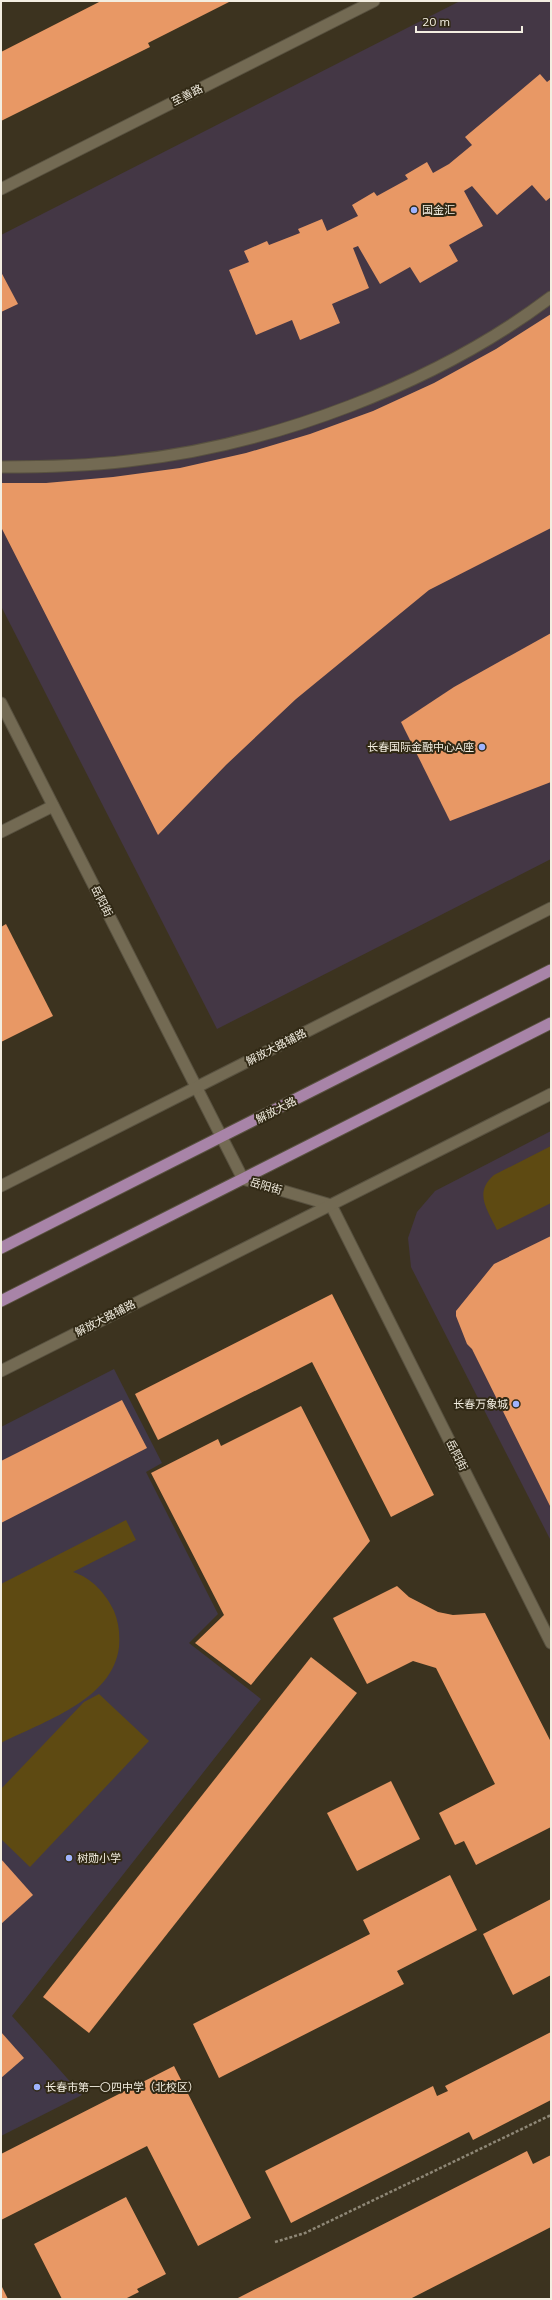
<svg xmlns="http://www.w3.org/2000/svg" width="552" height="2300" font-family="Mulish,'Noto Sans SC',sans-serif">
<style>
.commercial{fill:#443745}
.education{fill:#413848}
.green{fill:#5e4a12}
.building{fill:#e89865}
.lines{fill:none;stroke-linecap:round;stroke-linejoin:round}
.service-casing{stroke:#595240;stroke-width:13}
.tertiary-casing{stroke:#595240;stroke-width:13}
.primary-casing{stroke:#595240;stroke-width:13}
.path{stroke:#8e8776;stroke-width:2.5;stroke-dasharray:3 2;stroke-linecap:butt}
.service{stroke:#736a53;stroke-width:11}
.tertiary{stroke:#736a53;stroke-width:11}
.primary{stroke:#a884a8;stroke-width:11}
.poi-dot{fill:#9fb3fd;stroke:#312915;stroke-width:1.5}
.labels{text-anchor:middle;stroke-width:4;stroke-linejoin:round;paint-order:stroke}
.street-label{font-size:11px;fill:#f3eee1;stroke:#312915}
.poi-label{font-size:11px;fill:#f3eee1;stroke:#312915;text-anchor:start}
</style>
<rect width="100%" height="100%" fill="#3c331f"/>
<g class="commercial">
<polygon points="460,1 551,1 551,859 217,1029 1,606 1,235"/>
<polygon points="551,1131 551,1541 411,1267 408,1238 417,1212 435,1191"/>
</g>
<polygon class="education" points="114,1369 162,1463 146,1472 218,1614 189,1643 261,1699 12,2016 82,2095 1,2136 1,1427"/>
<g class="green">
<path d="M551,1146V1203L497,1230C488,1210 473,1193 494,1175Z"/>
<path d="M126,1520L136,1540L73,1572C92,1578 106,1594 114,1611C119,1623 120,1635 119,1647C113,1700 42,1722 1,1743V1584Z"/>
<polygon points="99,1694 149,1741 30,1867 1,1839 1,1789 84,1702"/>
</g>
<g class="building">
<polygon points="101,1 231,1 148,43 150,47 1,121 1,52"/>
<polygon points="540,74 547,82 551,79 551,197 546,201 532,185 497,215 472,186 464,191 483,226 449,245 458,261 420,283 410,267 380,284 358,246 353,248 369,288 332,304 340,323 300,340 292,320 256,335 229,270 249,262 244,251 267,241 269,245 300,233 298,229 322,219 327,231 358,216 352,205 374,192 377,196 408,179 405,175 427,162 433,173 449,164 472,145 465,137"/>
<polygon points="1,272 18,304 1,312"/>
<polygon points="551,314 551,528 429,590 296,699 226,765 158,835 1,527 1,483 46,483 113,477 180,468 246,453 310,434 373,411 434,383 496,349"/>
<polygon points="551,633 551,782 450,821 401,722 454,687"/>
<polygon points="6,924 53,1016 1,1042 1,927"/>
<polygon points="551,1236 551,1508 472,1349 467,1344 456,1316 456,1311 494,1264"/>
<polygon points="332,1294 434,1495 391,1517 312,1362 158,1440 135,1394"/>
<polygon points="122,1400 147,1448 1,1523 1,1461"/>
<polygon points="301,1406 370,1541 251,1685 195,1643 224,1615 151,1473 218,1439 221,1446"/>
<polygon points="397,1586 409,1597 438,1612 453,1615 485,1613 551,1742 551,1827 476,1865 464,1841 455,1845 439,1813 495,1784 436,1668 413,1661 367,1684 333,1618"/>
<polygon points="311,1657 357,1693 89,2033 43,1997"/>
<polygon points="391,1781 420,1839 357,1871 327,1813"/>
<polygon points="1,1859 33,1895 1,1924"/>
<polygon points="450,1875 477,1930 397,1971 404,1984 219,2078 193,2024 370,1934 363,1920"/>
<polygon points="551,1899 551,1975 513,1995 483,1934"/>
<polygon points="1,2032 24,2058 1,2078"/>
<polygon points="551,2032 551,2100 473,2140 469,2132 291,2223 265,2171 433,2086 437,2096 448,2091 445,2086"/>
<polygon points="174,2066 251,2218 198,2246 147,2146 1,2220 1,2154"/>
<polygon points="527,2151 533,2164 551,2155 551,2227 410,2299 236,2299"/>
<polygon points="126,2197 166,2274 137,2289 139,2292 125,2299 62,2299 34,2244"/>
<polygon points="1,2285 8,2299 1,2299"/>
</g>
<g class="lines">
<defs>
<g id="service">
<path d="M1,467C43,467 85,466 128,461C271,446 436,384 551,297"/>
<polyline points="1,832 53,806"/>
</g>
<g id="tertiary">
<polyline points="1,189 374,1"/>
<polyline points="1,703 243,1179 331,1205 551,1643"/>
<polyline points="1,1186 551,908"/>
<polyline points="1,1371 551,1094"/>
</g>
<g id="primary">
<polyline points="1,1248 551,970"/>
<polyline points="1,1301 551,1023"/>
</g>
</defs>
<use href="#service" class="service-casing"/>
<use href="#tertiary" class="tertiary-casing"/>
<use href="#primary" class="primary-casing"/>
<polyline class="path" points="275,2242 305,2233 551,2115"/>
<use href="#service" class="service"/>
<use href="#tertiary" class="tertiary"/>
<use href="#primary" class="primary"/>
</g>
<g class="poi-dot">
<circle cx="414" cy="210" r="4"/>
<circle cx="482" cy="747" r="4"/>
<circle cx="516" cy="1404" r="4"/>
<circle cx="69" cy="1858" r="4"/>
<circle cx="37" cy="2087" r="4"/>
</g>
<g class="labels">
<g class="street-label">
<text transform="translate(187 95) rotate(-27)" y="4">至善路</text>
<text transform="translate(102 901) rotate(63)" y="4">岳阳街</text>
<text transform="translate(276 1047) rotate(-27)" y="4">解放大路辅路</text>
<text transform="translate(276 1110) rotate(-27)" y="4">解放大路</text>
<text transform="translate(266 1186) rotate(16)" y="4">岳阳街</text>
<text transform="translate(105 1318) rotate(-27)" y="4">解放大路辅路</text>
<text transform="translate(457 1455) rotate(63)" y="4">岳阳街</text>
</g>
<g class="poi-label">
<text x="422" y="214">国金汇</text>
<text x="474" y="751" text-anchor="end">长春国际金融中心A座</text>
<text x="508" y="1408" text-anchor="end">长春万象城</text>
<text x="77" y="1862">树勋小学</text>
<text x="45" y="2091">长春市第一〇四中学（北校区）</text>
</g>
</g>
<rect width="552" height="2300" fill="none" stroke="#f3eee1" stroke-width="4"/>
<path d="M416 26v6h106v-6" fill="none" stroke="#f3eee1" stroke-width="2"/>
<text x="422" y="26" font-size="12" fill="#f3eee1" stroke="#312915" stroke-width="3" paint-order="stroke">20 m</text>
</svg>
